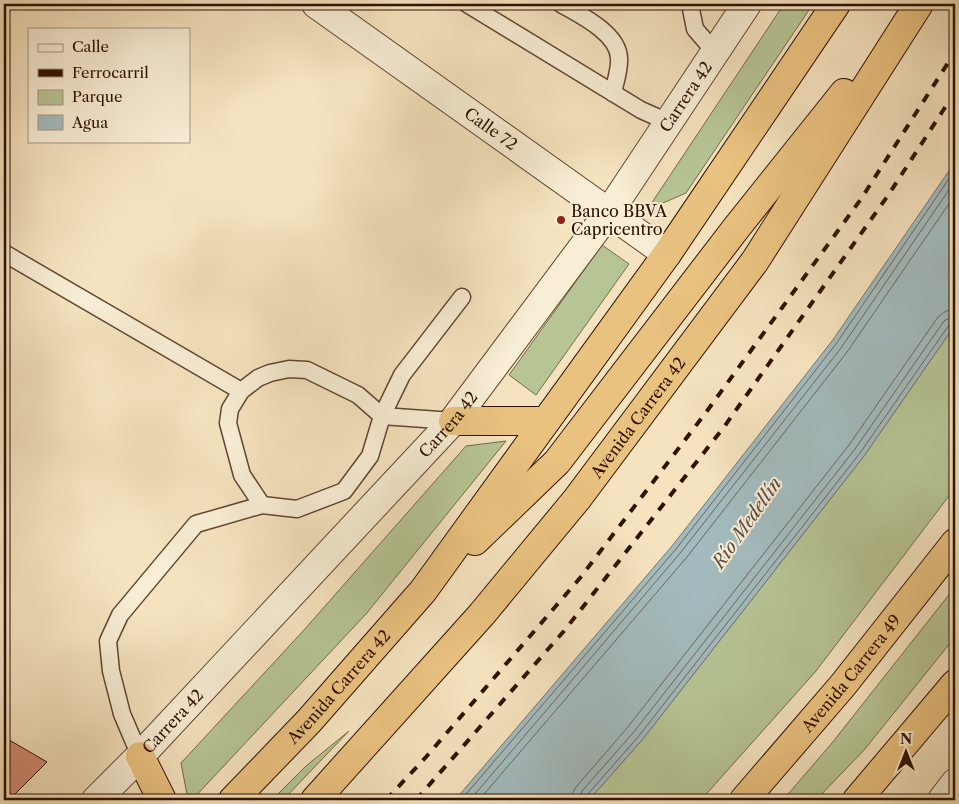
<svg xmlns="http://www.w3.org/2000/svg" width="959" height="804" font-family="'Libre Caslon Text',serif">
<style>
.green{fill:#b7c595;stroke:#736b4a}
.water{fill:#a3bbbe;stroke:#757772}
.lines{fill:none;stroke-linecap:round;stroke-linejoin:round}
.shore{stroke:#69665f;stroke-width:1}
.building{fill:#d18c75;stroke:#2f1100}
.service-casing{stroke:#604630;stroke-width:19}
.minor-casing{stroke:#604630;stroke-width:30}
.tertiary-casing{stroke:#604630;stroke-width:30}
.trunk-casing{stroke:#2f1100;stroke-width:30}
.service{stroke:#f8edd5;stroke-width:16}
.minor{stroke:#f8edd5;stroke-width:28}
.tertiary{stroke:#f8edd5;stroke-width:28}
.trunk{stroke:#eac280;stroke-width:28}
.rail{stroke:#2f1100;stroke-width:4;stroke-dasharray:9 9;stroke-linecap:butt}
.poi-dot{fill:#8f2418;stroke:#f8edd5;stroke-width:2}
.labels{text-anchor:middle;stroke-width:4;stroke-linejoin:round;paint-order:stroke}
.street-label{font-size:16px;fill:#2f1100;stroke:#f8edd5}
.poi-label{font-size:16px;fill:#2f1100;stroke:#f8edd5;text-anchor:start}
.water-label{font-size:18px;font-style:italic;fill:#584c42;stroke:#f8edd5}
</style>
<rect width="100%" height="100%" fill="#f5e3bf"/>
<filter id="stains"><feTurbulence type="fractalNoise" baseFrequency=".004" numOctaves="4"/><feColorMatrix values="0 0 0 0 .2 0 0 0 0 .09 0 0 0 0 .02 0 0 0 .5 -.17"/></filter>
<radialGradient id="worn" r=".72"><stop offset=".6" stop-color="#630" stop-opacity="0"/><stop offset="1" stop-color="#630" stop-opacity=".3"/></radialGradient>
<g class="green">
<polygon points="784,4 813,4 686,193 647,210"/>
<polygon points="602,245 629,264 536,395 509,375"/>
<polygon points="955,325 955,488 816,671 701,800 589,800 642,740 864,456"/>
<polygon points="506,441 366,614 192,800 188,800 181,763 304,630 466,446"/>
<polygon points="955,587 955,637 865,749 816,800 783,800 832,743"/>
<polygon points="349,731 283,800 272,800 306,766"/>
</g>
<polygon class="water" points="955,162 955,325 864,456 642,740 589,800 455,800 672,546 832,341"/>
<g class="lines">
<g class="shore">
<polyline points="461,800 676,549 836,344 955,170"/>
<polyline points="470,800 681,552 841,348 955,181"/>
<polyline points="479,800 687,557 847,352 955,195"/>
<polyline points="572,800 572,794 576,787 627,728 849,445 938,317 946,311 955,309"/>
<polyline points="579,800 582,791 633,733 855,449 944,321 949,318 955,316"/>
<polyline points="586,800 587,795 638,737 860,453 949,325 955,323"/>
</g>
</g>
<polygon class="building" points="4,737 47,762 9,800 4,800"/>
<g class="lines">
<defs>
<g id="service">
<polyline points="467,4 641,110 668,122"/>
<path d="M561,4C580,15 618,33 619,58C620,69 615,83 613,93"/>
<polyline points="690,4 695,29 715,52"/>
<polyline points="4,253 241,391 258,378 270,373 289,369 307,370 358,395 382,416 453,421"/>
<polyline points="241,391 230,409 228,423 242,475 262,505"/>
<polyline points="140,756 122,714 111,671 108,641 120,615 196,524 262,505 297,509 344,491 370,456 382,416 402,375 462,297"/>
</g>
<g id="minor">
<path id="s1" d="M96,800L140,756L453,421L609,212L747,4"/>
<polyline points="942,800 955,783"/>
</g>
<g id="tertiary">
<path id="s2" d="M316,4L667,254"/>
</g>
<g id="trunk">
<polyline points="453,421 545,421"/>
<polyline points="475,541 557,462 737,227 844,93"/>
<polyline points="140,756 162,800"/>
<path id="s3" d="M233,800L309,721L423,591L667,254L836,4"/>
<path id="s4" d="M315,800L482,614L577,499L755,261L919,4"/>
<path id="s5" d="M744,800L843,685L955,543"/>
<polyline points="857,800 955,684"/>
</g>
</defs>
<use href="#service" class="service-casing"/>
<use href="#minor" class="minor-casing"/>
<use href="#tertiary" class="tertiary-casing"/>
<use href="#trunk" class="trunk-casing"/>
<use href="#service" class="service"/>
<use href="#minor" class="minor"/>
<use href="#tertiary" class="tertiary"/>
<use href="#trunk" class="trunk"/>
<g class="rail">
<polyline points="386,800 426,757 580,578 707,411 861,199 955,52"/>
<polyline points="416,800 564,631 724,427 889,194 955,92"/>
</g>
</g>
<circle class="poi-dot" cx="561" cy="220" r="5"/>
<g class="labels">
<g class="street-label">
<text dy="6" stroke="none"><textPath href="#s1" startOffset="920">Carrera 42</textPath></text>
<text dy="6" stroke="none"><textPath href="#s2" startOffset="215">Calle 72</textPath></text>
<text dy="6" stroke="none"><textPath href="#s4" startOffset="501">Avenida Carrera 42</textPath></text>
<text dy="6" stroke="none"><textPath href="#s1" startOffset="515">Carrera 42</textPath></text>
<text dy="6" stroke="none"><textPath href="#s5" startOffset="166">Avenida Carrera 49</textPath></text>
<text dy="6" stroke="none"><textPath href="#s3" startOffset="155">Avenida Carrera 42</textPath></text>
<text dy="6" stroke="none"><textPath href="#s1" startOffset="110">Carrera 42</textPath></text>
</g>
<g class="poi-label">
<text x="571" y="217">Banco BBVA<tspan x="571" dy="18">Capricentro</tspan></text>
</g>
<g class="water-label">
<text transform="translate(747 523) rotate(-55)" y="6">Río Medellín</text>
</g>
</g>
<rect width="959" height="804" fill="none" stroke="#f5e3bf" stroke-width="20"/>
<rect x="5" y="5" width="949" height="794" fill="none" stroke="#2f1100" stroke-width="2.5"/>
<rect x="10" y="10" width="939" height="784" fill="none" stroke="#2f1100"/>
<rect x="28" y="28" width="162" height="115" fill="#f8edd5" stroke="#a89580"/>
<rect x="38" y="44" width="25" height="8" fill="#f8edd5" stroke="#a89580"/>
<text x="72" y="52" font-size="15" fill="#2f1100">Calle</text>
<rect x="38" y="69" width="25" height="8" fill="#2f1100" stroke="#a89580"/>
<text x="72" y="78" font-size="15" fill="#2f1100">Ferrocarril</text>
<rect x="38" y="90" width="25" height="15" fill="#b7c595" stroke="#a89580"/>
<text x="72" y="102" font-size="15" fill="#2f1100">Parque</text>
<rect x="38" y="115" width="25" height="15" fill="#a3bbbe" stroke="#a89580"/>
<text x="72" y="128" font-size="15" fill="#2f1100">Agua</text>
<g transform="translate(906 752)" stroke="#f8edd5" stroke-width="4" paint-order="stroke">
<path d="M0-4L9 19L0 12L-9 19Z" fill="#2f1100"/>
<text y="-8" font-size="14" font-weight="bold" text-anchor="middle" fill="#2f1100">N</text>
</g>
<rect width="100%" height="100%" filter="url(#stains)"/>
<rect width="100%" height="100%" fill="url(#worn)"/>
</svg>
